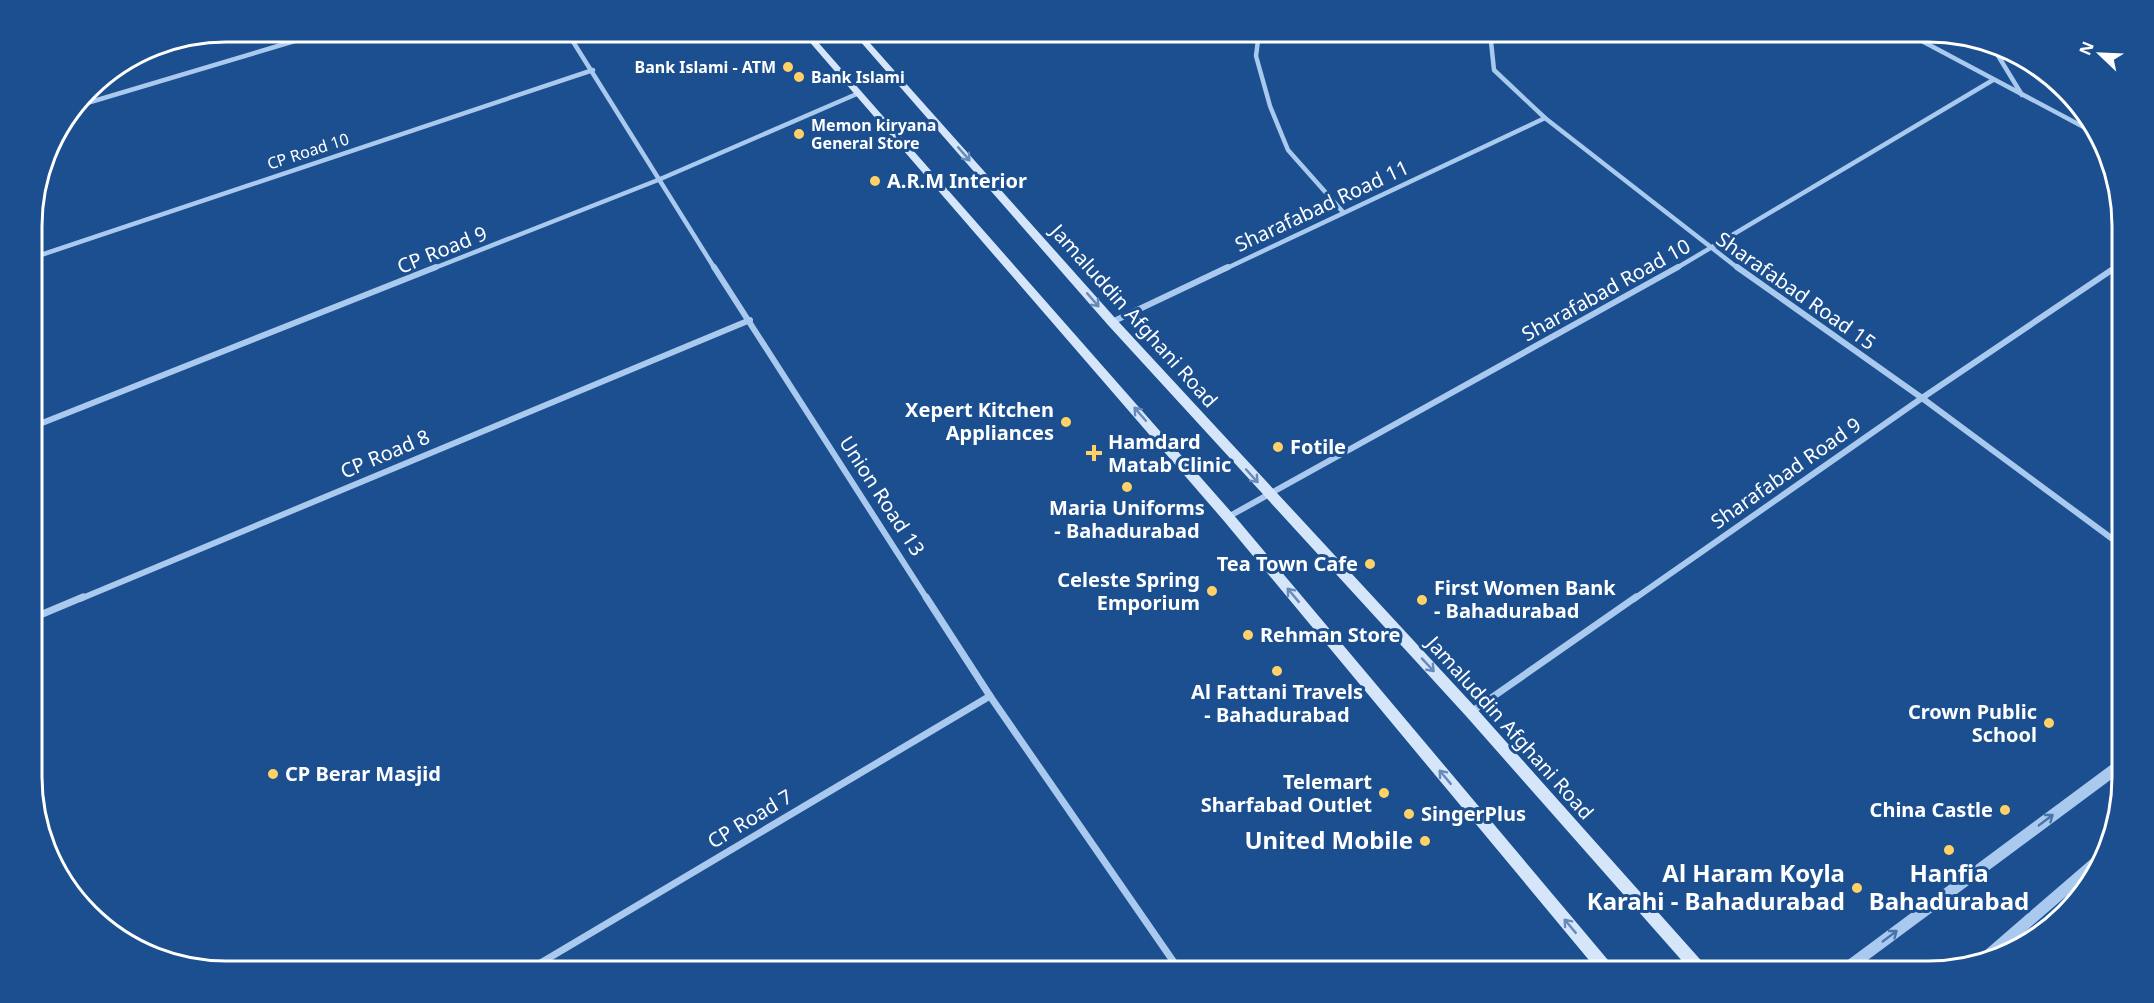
<svg xmlns="http://www.w3.org/2000/svg" width="2154" height="1003" font-family="'Noto Sans',sans-serif">
<style>
.lines{fill:none;stroke-linecap:round;stroke-linejoin:round}
.minor-far2{stroke:#a9c9ee;stroke-width:4.5}
.minor-far1{stroke:#a9c9ee;stroke-width:6}
.minor{stroke:#a9c9ee;stroke-width:7}
.tertiary{stroke:#a9c9ee;stroke-width:12}
.secondary{fill:#d6e6fa;fill-rule:evenodd}
.oneway{stroke:#668bba}
.oneway2{stroke:#4674ac}
.poi-dot{fill:#ffd166;stroke:#1b4f8f;stroke-width:2}
.labels{text-anchor:middle;stroke-width:6;stroke-linejoin:round;paint-order:stroke}
.far-poi-label{font-size:16px;font-weight:bold;fill:#fff;stroke:#1b4f8f;text-anchor:start}
.far-street-label{font-size:16px;fill:#fff;stroke:#1b4f8f}
.poi-label{font-size:20px;font-weight:bold;fill:#fff;stroke:#1b4f8f;text-anchor:start}
.street-label{font-size:20px;fill:#fff;stroke:#1b4f8f}
.near-poi-label{font-size:24px;font-weight:bold;fill:#fff;stroke:#1b4f8f;text-anchor:end}
.rim{fill:none;stroke:#fff;stroke-width:3}
</style>
<rect width="100%" height="100%" fill="#1b4f8f"/>
<g class="lines">
<g class="minor-far2">
<polyline points="567,32 715,269"/>
<polyline points="1259,32 1256,56 1270,106 1288,150 1343,212"/>
<polyline points="1490,32 1494,70 1545,118 1739,269"/>
<polyline points="1905,32 2093,132"/>
<polyline points="1991,44 2022,95"/>
<polyline points="77,106 325,32"/>
<polyline points="32,258 593,70"/>
<polyline points="432,269 658,180 859,93"/>
<polyline points="1225,269 1545,118"/>
<polyline points="1675,269 1993,80"/>
<polyline points="2114,269 2121,264"/>
</g>
<g class="minor-far1">
<polyline points="714,267 927,599"/>
<polyline points="1737,267 1922,398 2122,546"/>
<polyline points="1112,322 1228,267"/>
<polyline points="32,427 436,267"/>
<polyline points="1228,517 1678,267"/>
<polyline points="80,599 750,320"/>
<polyline points="1634,599 1922,398 2116,267"/>
</g>
<g class="minor">
<polyline points="926,597 990,696 1180,971"/>
<polyline points="33,618 83,597"/>
<polyline points="1471,712 1636,597"/>
<polyline points="33,799 34,805"/>
<polyline points="527,971 990,696"/>
</g>
<g class="tertiary">
<polyline points="1990,954 2107,853"/>
<polyline points="1843,971 2122,764"/>
</g>
<g class="secondary">
<polygon points="801,32 809,32 1232,513 1613,966 1616,971 1598,971 1224,521"/>
<polygon points="852,32 860,32 1116,319 1476,708 1706,966 1709,971 1691,971 1466,716 1108,325"/>
</g>
</g>
<defs><path id="oneway-shaft" d="M-6 0H5M1.5-3L5.5 0L1.5 3" fill="none" stroke-width="1.6" stroke-linecap="round" stroke-linejoin="round" transform="scale(1.5)"/></defs>
<g class="oneway">
<use href="#oneway-shaft" transform="translate(964 154) rotate(49)"/>
<use href="#oneway-shaft" transform="translate(1093 300) rotate(49)"/>
<use href="#oneway-shaft" transform="translate(1140 414) rotate(-131)"/>
<use href="#oneway-shaft" transform="translate(1252 476) rotate(48)"/>
<use href="#oneway-shaft" transform="translate(1293 595) rotate(-130)"/>
<use href="#oneway-shaft" transform="translate(1428 665) rotate(47)"/>
<use href="#oneway-shaft" transform="translate(1445 777) rotate(-130)"/>
<use href="#oneway-shaft" transform="translate(1570 926) rotate(-130)"/>
</g>
<g class="oneway2">
<use href="#oneway-shaft" transform="translate(2046 820) rotate(-37)"/>
<use href="#oneway-shaft" transform="translate(1890 936) rotate(-37)"/>
</g>
<g class="poi-dot">
<circle cx="788" cy="67" r="6"/>
<circle cx="799" cy="77" r="6"/>
<circle cx="799" cy="134" r="6"/>
<circle cx="875" cy="181" r="6"/>
<circle cx="1066" cy="422" r="6"/>
<circle cx="1278" cy="447" r="6"/>
<path d="M1091 444h6v6h6v6h-6v6h-6v-6h-6v-6h6z"/>
<circle cx="1127" cy="487" r="6"/>
<circle cx="1370" cy="564" r="6"/>
<circle cx="1212" cy="591" r="6"/>
<circle cx="1422" cy="600" r="6"/>
<circle cx="1248" cy="635" r="6"/>
<circle cx="1277" cy="671" r="6"/>
<circle cx="2049" cy="723" r="6"/>
<circle cx="273" cy="774" r="6"/>
<circle cx="1384" cy="793" r="6"/>
<circle cx="2005" cy="810" r="6"/>
<circle cx="1409" cy="814" r="6"/>
<circle cx="1425" cy="841" r="6"/>
<circle cx="1949" cy="850" r="6"/>
<circle cx="1857" cy="888" r="6"/>
</g>
<g class="labels">
<g class="far-poi-label">
<text x="776" y="73" text-anchor="end">Bank Islami - ATM</text>
<text x="811" y="83">Bank Islami</text>
<text x="811" y="131">Memon kiryana<tspan x="811" dy="18">General Store</tspan></text>
</g>
<g class="far-street-label">
<text transform="translate(308 151) rotate(-18)" y="6">CP Road 10</text>
</g>
<g class="poi-label">
<text x="887" y="188">A.R.M Interior</text>
<text x="1054" y="417" text-anchor="end">Xepert Kitchen<tspan x="1054" dy="23">Appliances</tspan></text>
<text x="1108" y="449">Hamdard<tspan x="1108" dy="23">Matab Clinic</tspan></text>
<text x="1290" y="454">Fotile</text>
<text x="1127" y="515" text-anchor="middle">Maria Uniforms<tspan x="1127" dy="23">- Bahadurabad</tspan></text>
<text x="1358" y="571" text-anchor="end">Tea Town Cafe</text>
<text x="1200" y="587" text-anchor="end">Celeste Spring<tspan x="1200" dy="23">Emporium</tspan></text>
<text x="1434" y="595">First Women Bank<tspan x="1434" dy="23">- Bahadurabad</tspan></text>
<text x="1260" y="642">Rehman Store</text>
<text x="1277" y="699" text-anchor="middle">Al Fattani Travels<tspan x="1277" dy="23">- Bahadurabad</tspan></text>
<text x="2037" y="719" text-anchor="end">Crown Public<tspan x="2037" dy="23">School</tspan></text>
<text x="285" y="781">CP Berar Masjid</text>
<text x="1372" y="789" text-anchor="end">Telemart<tspan x="1372" dy="23">Sharfabad Outlet</tspan></text>
<text x="1993" y="817" text-anchor="end">China Castle</text>
<text x="1421" y="821">SingerPlus</text>
</g>
<g class="street-label">
<text transform="translate(1322 206) rotate(-25)" y="7">Sharafabad Road 11</text>
<text transform="translate(442 250) rotate(-22)" y="7">CP Road 9</text>
<text transform="translate(1606 290) rotate(-29)" y="7">Sharafabad Road 10</text>
<text transform="translate(1796 291) rotate(35)" y="7">Sharafabad Road 15</text>
<text transform="translate(1134 316) rotate(48)" y="7">Jamaluddin Afghani Road</text>
<text transform="translate(385 454) rotate(-23)" y="7">CP Road 8</text>
<text transform="translate(1786 473) rotate(-35)" y="7">Sharafabad Road 9</text>
<text transform="translate(882 496) rotate(57)" y="7">Union Road 13</text>
<text transform="translate(1510 728) rotate(48)" y="7">Jamaluddin Afghani Road</text>
<text transform="translate(750 819) rotate(-31)" y="7">CP Road 7</text>
</g>
<g class="near-poi-label">
<text x="1413" y="849">United Mobile</text>
<text x="1845" y="882">Al Haram Koyla<tspan x="1845" dy="28">Karahi - Bahadurabad</tspan></text>
<text x="1949" y="882" text-anchor="middle">Hanfia<tspan x="1949" dy="28">Bahadurabad</tspan></text>
</g>
</g>
<path d="M0 0H2154V1003H0ZM226 42H1928A184 184 0 0 1 2112 226V777A184 184 0 0 1 1928 961H226A184 184 0 0 1 42 777V226A184 184 0 0 1 226 42Z" fill="#1b4f8f" fill-rule="evenodd"/>
<path class="rim" d="M226 42H1928A184 184 0 0 1 2112 226V777A184 184 0 0 1 1928 961H226A184 184 0 0 1 42 777V226A184 184 0 0 1 226 42Z"/>
<g transform="translate(2100 54) rotate(293)" stroke="#1b4f8f" stroke-width="4.5" paint-order="stroke">
<path d="M0-4.5L10 22L0 15L-10 22Z" fill="#ffffff"/>
<text y="-9" font-size="16" font-weight="bold" text-anchor="middle" fill="#ffffff">N</text>
</g>
</svg>
